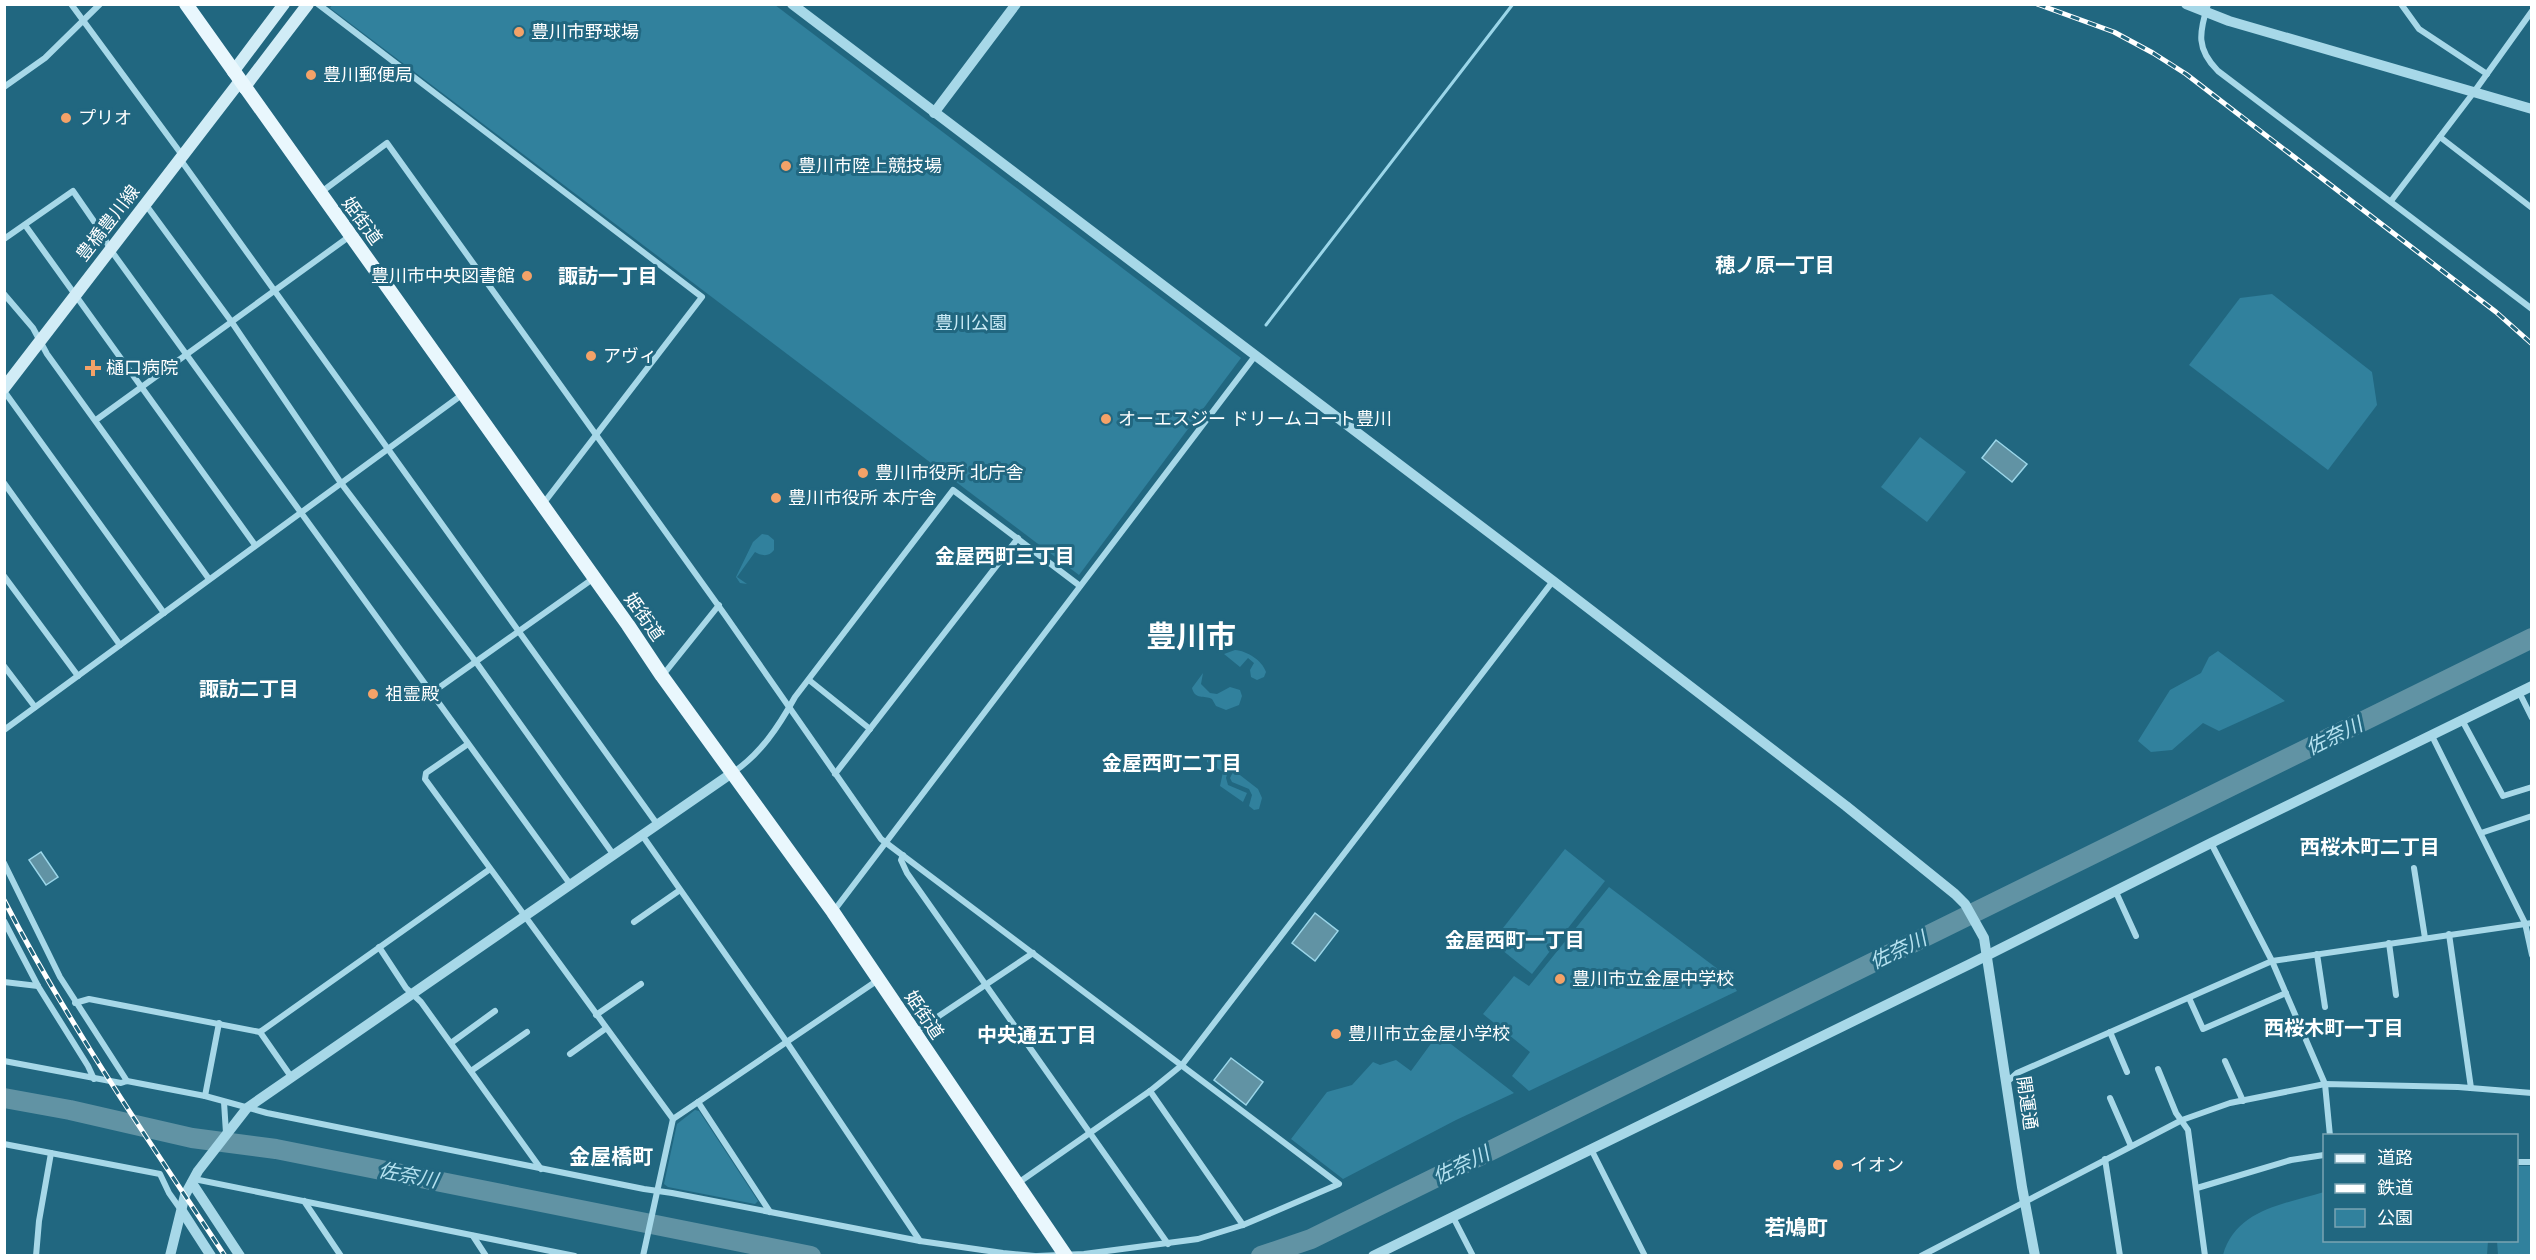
<svg xmlns="http://www.w3.org/2000/svg" width="2536" height="1260" font-family="'Space Grotesk','Noto Sans JP',sans-serif">
<style>
.green{fill:#31819d}
.water{fill:#6193a4;stroke:#9bd6e9;stroke-width:1.5}
.lines{fill:none;stroke-linecap:round;stroke-linejoin:round}
.stream{stroke:#9bd6e9;stroke-width:3}
.river{stroke:#6193a4;stroke-width:20}
.minor{stroke:#a7d8e8;stroke-width:6}
.tertiary{stroke:#a7d8e8;stroke-width:10}
.secondary{stroke:#d1ecf6;stroke-width:12}
.primary{stroke:#e9f7fd;stroke-width:14}
.rail-casing{stroke:#fff;stroke-width:5}
.rail{stroke:#216780;stroke-width:3;stroke-dasharray:9;stroke-linecap:butt}
.poi-dot{fill:#f4a268;stroke:#216780;stroke-width:2}
.labels{text-anchor:middle;stroke-width:6;stroke-linejoin:round;paint-order:stroke}
.poi-label{font-size:18px;fill:#fff;stroke:#216780;text-anchor:start}
.street-label{font-size:18px;fill:#fff;stroke:#216780}
.park-label{font-size:18px;fill:#cbebf6;stroke:#216780}
.neighbourhood-label{font-size:20px;font-weight:bold;fill:#fff;stroke:#216780}
.water-label{font-size:20px;font-style:italic;fill:#b6e2f0;stroke:#216780}
.quarter-label{font-size:21px;font-weight:bold;fill:#fff;stroke:#216780}
.town-label{font-size:30px;font-weight:bold;fill:#fff;stroke:#216780}
</style>
<rect width="100%" height="100%" fill="#216780"/>
<g class="green">
<polygon points="333,4 775,5 1241,358 1079,575 330,8"/>
<polygon points="2272,294 2372,372 2377,405 2328,470 2189,365 2240,298"/>
<polygon points="1920,437 1966,472 1927,522 1881,487"/>
<path d="M762,534L768,535L774,540V550C769,557 762,556 755,552L737,577L747,584L740,583L736,577L753,542Z"/>
<path d="M1235,650C1247,651 1262,660 1266,672L1264,677L1257,680L1251,677L1250,670L1254,663L1248,658L1240,667L1224,654Z"/>
<polygon points="2218,651 2285,701 2219,731 2203,723 2172,750 2151,752 2138,741 2170,690 2201,673 2209,657"/>
<path d="M1203,673L1201,684L1210,693L1217,694L1230,687L1240,690L1242,696L1239,705L1226,710L1216,706L1212,699C1204,695 1195,700 1192,688Z"/>
<polygon points="1212,753 1229,767 1226,778 1228,785 1247,793 1243,802 1220,786 1223,772 1207,762 1207,756"/>
<polygon points="1233,772 1236,772 1258,789 1262,798 1259,809 1254,810 1249,806 1252,795 1249,789 1232,782 1230,778"/>
<polygon points="1565,849 1605,881 1532,974 1492,942"/>
<polygon points="1609,887 1727,976 1737,991 1529,1091 1512,1076 1530,1052 1483,1014 1514,976 1529,986"/>
<polygon points="1438,1034 1514,1093 1456,1120 1343,1179 1291,1139 1327,1092 1352,1085 1373,1062 1380,1065 1396,1060 1411,1071"/>
<polygon points="695,1110 699,1111 758,1201 755,1204 668,1187 664,1184 677,1124"/>
<polygon points="2517,1166 2531,1166 2531,1255 2498,1255 2497,1241 2516,1240"/>
<path d="M2324,1192V1240L2488,1241L2487,1255H2223C2236,1209 2285,1204 2324,1192Z"/>
</g>
<g class="water">
<polygon points="1996,440 2027,464 2012,482 1982,458"/>
<polygon points="41,852 58,877 46,885 29,860"/>
<polygon points="1315,913 1338,931 1315,961 1292,943"/>
<polygon points="1231,1058 1263,1082 1246,1105 1214,1080"/>
</g>
<g class="lines">
<polyline class="stream" points="1266,325 1513,4"/>
<g class="river">
<polyline points="4,1098 70,1110 192,1138 276,1149 811,1256"/>
<polyline points="1261,1256 1311,1239 2532,638"/>
</g>
<g class="minor">
<polyline points="71,4 182,155"/>
<polyline points="318,4 702,297 543,504"/>
<path d="M2208,4C2199,33 2196,49 2218,71L2532,309"/>
<polyline points="2401,4 2419,29 2487,74"/>
<polyline points="4,87 45,58 100,4"/>
<polyline points="2440,137 2532,208"/>
<polyline points="180,159 657,824"/>
<polyline points="320,193 387,143 725,615 881,839 1339,1184 1243,1225 1198,1239 1084,1254 1037,1256"/>
<polyline points="2391,201 2474,92 2532,11"/>
<polyline points="146,205 231,321 341,483 476,662 613,854"/>
<polyline points="25,225 255,545"/>
<polyline points="4,239 73,191 102,233 110,249 570,884"/>
<polyline points="4,294 33,328 47,354 209,579"/>
<polyline points="4,391 164,613"/>
<polyline points="96,420 350,236"/>
<polyline points="4,483 120,645"/>
<polyline points="4,576 78,676"/>
<polyline points="4,666 35,707"/>
<polyline points="663,675 719,605"/>
<polyline points="809,680 870,729"/>
<polyline points="2519,692 2532,718"/>
<polyline points="430,694 594,578"/>
<polyline points="2462,720 2503,796 2532,787"/>
<polyline points="4,730 463,394"/>
<polyline points="2431,734 2525,923 2532,955"/>
<polyline points="468,744 426,773 425,779 673,1119"/>
<path d="M732,773C760,755 779,726 795,697L953,490L1080,586"/>
<polyline points="835,774 1018,538"/>
<polyline points="2481,833 2532,816"/>
<polyline points="642,835 786,1041 920,1241"/>
<polyline points="2211,843 2272,961 2325,1084 2330,1136"/>
<polyline points="903,855 901,860 907,873 1168,1244"/>
<polyline points="4,863 60,977 127,1081"/>
<polyline points="2414,868 2425,938"/>
<polyline points="2115,890 2136,936"/>
<polyline points="833,912 1255,356"/>
<polyline points="4,921 38,986 88,1066 94,1079"/>
<polyline points="634,922 680,890"/>
<polyline points="2449,934 2471,1088"/>
<polyline points="2389,943 2396,995"/>
<polyline points="379,947 406,988 421,1002 541,1169"/>
<polyline points="2317,954 2325,1007"/>
<polyline points="4,982 38,986"/>
<polyline points="2189,998 2203,1029 2286,993"/>
<polyline points="75,1003 89,999 260,1032 490,869"/>
<polyline points="596,1015 641,984"/>
<polyline points="260,1032 292,1078"/>
<polyline points="915,1032 1033,953"/>
<polyline points="2110,1032 2127,1072"/>
<polyline points="451,1043 495,1011"/>
<polyline points="570,1054 605,1029"/>
<polyline points="4,1061 121,1083 127,1081 205,1096 267,1113 644,1189 672,1193 920,1241 1003,1253 1035,1256"/>
<polyline points="2225,1061 2243,1101"/>
<polyline points="2158,1069 2176,1113 2188,1130 2205,1256"/>
<polyline points="471,1071 527,1032"/>
<polyline points="2007,1082 2017,1073 2272,961 2532,923"/>
<polyline points="1150,1091 1243,1225"/>
<polyline points="205,1096 219,1023"/>
<polyline points="2110,1098 2131,1146"/>
<polyline points="224,1102 226,1133"/>
<polyline points="698,1102 770,1212"/>
<polyline points="4,1144 160,1174 169,1193 181,1210"/>
<polyline points="1591,1149 1645,1256"/>
<polyline points="2105,1159 2120,1256"/>
<polyline points="2516,1162 2532,1162"/>
<polyline points="194,1179 575,1256"/>
<polyline points="1018,1183 1150,1091 1182,1065 1553,581"/>
<polyline points="2197,1188 2291,1160 2324,1155"/>
<polyline points="304,1201 341,1256"/>
<polyline points="1453,1217 1473,1256"/>
<polyline points="473,1236 486,1256"/>
<polyline points="36,1256 39,1221 51,1153"/>
<polyline points="643,1256 673,1119 878,980"/>
<polyline points="1921,1256 2182,1120 2230,1103 2325,1084 2458,1087 2532,1093"/>
</g>
<g class="tertiary">
<polyline points="792,4 1553,581 1846,806 1955,894 1965,904 1984,938 2022,1187 2035,1256"/>
<polyline points="2186,4 2229,21 2532,109"/>
<polyline points="934,113 1016,4"/>
<polyline points="192,1183 240,1256"/>
<polyline points="182,1211 211,1256"/>
<polyline points="170,1256 185,1195 198,1171 247,1108 732,773"/>
<polyline points="1373,1256 1970,964 2211,843 2532,686"/>
</g>
<g class="secondary">
<polyline points="233,72 284,4"/>
<polyline points="244,88 308,4"/>
<polyline points="4,388 240,81"/>
</g>
<polyline class="primary" points="186,4 628,625 662,676 833,912 1066,1256"/>
<defs>
<g id="rail">
<polyline points="2037,4 2114,32 2153,53 2186,74 2496,312 2532,344"/>
<path d="M4,900C68,1024 148,1139 225,1256"/>
</g>
</defs>
<use href="#rail" class="rail-casing"/>
<use href="#rail" class="rail"/>
</g>
<g class="poi-dot">
<circle cx="519" cy="32" r="6"/>
<circle cx="311" cy="75" r="6"/>
<circle cx="66" cy="118" r="6"/>
<circle cx="786" cy="166" r="6"/>
<circle cx="527" cy="276" r="6"/>
<circle cx="591" cy="356" r="6"/>
<path d="M90 359h6v6h6v6h-6v6h-6v-6h-6v-6h6z"/>
<circle cx="1106" cy="419" r="6"/>
<circle cx="863" cy="473" r="6"/>
<circle cx="776" cy="498" r="6"/>
<circle cx="373" cy="694" r="6"/>
<circle cx="1560" cy="979" r="6"/>
<circle cx="1336" cy="1034" r="6"/>
<circle cx="1838" cy="1165" r="6"/>
</g>
<g class="labels">
<g class="poi-label">
<text x="531" y="38">豊川市野球場</text>
<text x="323" y="81">豊川郵便局</text>
<text x="78" y="124">プリオ</text>
<text x="798" y="172">豊川市陸上競技場</text>
<text x="515" y="282" text-anchor="end">豊川市中央図書館</text>
<text x="603" y="362">アヴィ</text>
<text x="106" y="374">樋口病院</text>
<text x="1118" y="425">オーエスジー ドリームコート豊川</text>
<text x="875" y="479">豊川市役所 北庁舎</text>
<text x="788" y="504">豊川市役所 本庁舎</text>
<text x="385" y="700">祖霊殿</text>
<text x="1572" y="985">豊川市立金屋中学校</text>
<text x="1348" y="1040">豊川市立金屋小学校</text>
<text x="1850" y="1171">イオン</text>
</g>
<g class="street-label">
<text transform="translate(362 221) rotate(54)" y="6">姫街道</text>
<text transform="translate(108 223) rotate(-52)" y="6">豊橋豊川線</text>
<text transform="translate(644 617) rotate(55)" y="6">姫街道</text>
<text transform="translate(924 1015) rotate(56)" y="6">姫街道</text>
<text transform="translate(2027 1103) rotate(82)" y="6">開運通</text>
</g>
<g class="park-label">
<text x="971" y="329">豊川公園</text>
</g>
<g class="neighbourhood-label">
<text x="1775" y="272">穂ノ原一丁目</text>
<text x="608" y="283">諏訪一丁目</text>
<text x="1005" y="563">金屋西町三丁目</text>
<text x="249" y="696">諏訪二丁目</text>
<text x="1172" y="770">金屋西町二丁目</text>
<text x="2370" y="854">西桜木町二丁目</text>
<text x="1515" y="947">金屋西町一丁目</text>
<text x="2334" y="1035">西桜木町一丁目</text>
<text x="1037" y="1042">中央通五丁目</text>
</g>
<g class="water-label">
<text transform="translate(2334 736) rotate(-26)" y="7">佐奈川</text>
<text transform="translate(1898 950) rotate(-26)" y="7">佐奈川</text>
<text transform="translate(1461 1165) rotate(-26)" y="7">佐奈川</text>
<text transform="translate(408 1175) rotate(11)" y="7">佐奈川</text>
</g>
<g class="quarter-label">
<text x="611" y="1164">金屋橋町</text>
<text x="1796" y="1235">若鳩町</text>
</g>
<g class="town-label">
<text x="1191" y="647">豊川市</text>
</g>
</g>
<rect width="2536" height="1260" fill="none" stroke="#ffffff" stroke-width="12"/>
<rect x="2323" y="1134" width="195" height="108" fill="#216780" stroke="#7aa4b3" stroke-width="1.5"/>
<rect x="2335" y="1154" width="30" height="9" fill="#e9f7fd" stroke="#7aa4b3" stroke-width="1.5"/>
<text x="2377" y="1164" font-size="18" fill="#ffffff">道路</text>
<rect x="2335" y="1184" width="30" height="9" fill="#ffffff" stroke="#7aa4b3" stroke-width="1.5"/>
<text x="2377" y="1194" font-size="18" fill="#ffffff">鉄道</text>
<rect x="2335" y="1209" width="30" height="18" fill="#31819d" stroke="#7aa4b3" stroke-width="1.5"/>
<text x="2377" y="1224" font-size="18" fill="#ffffff">公園</text>
</svg>
